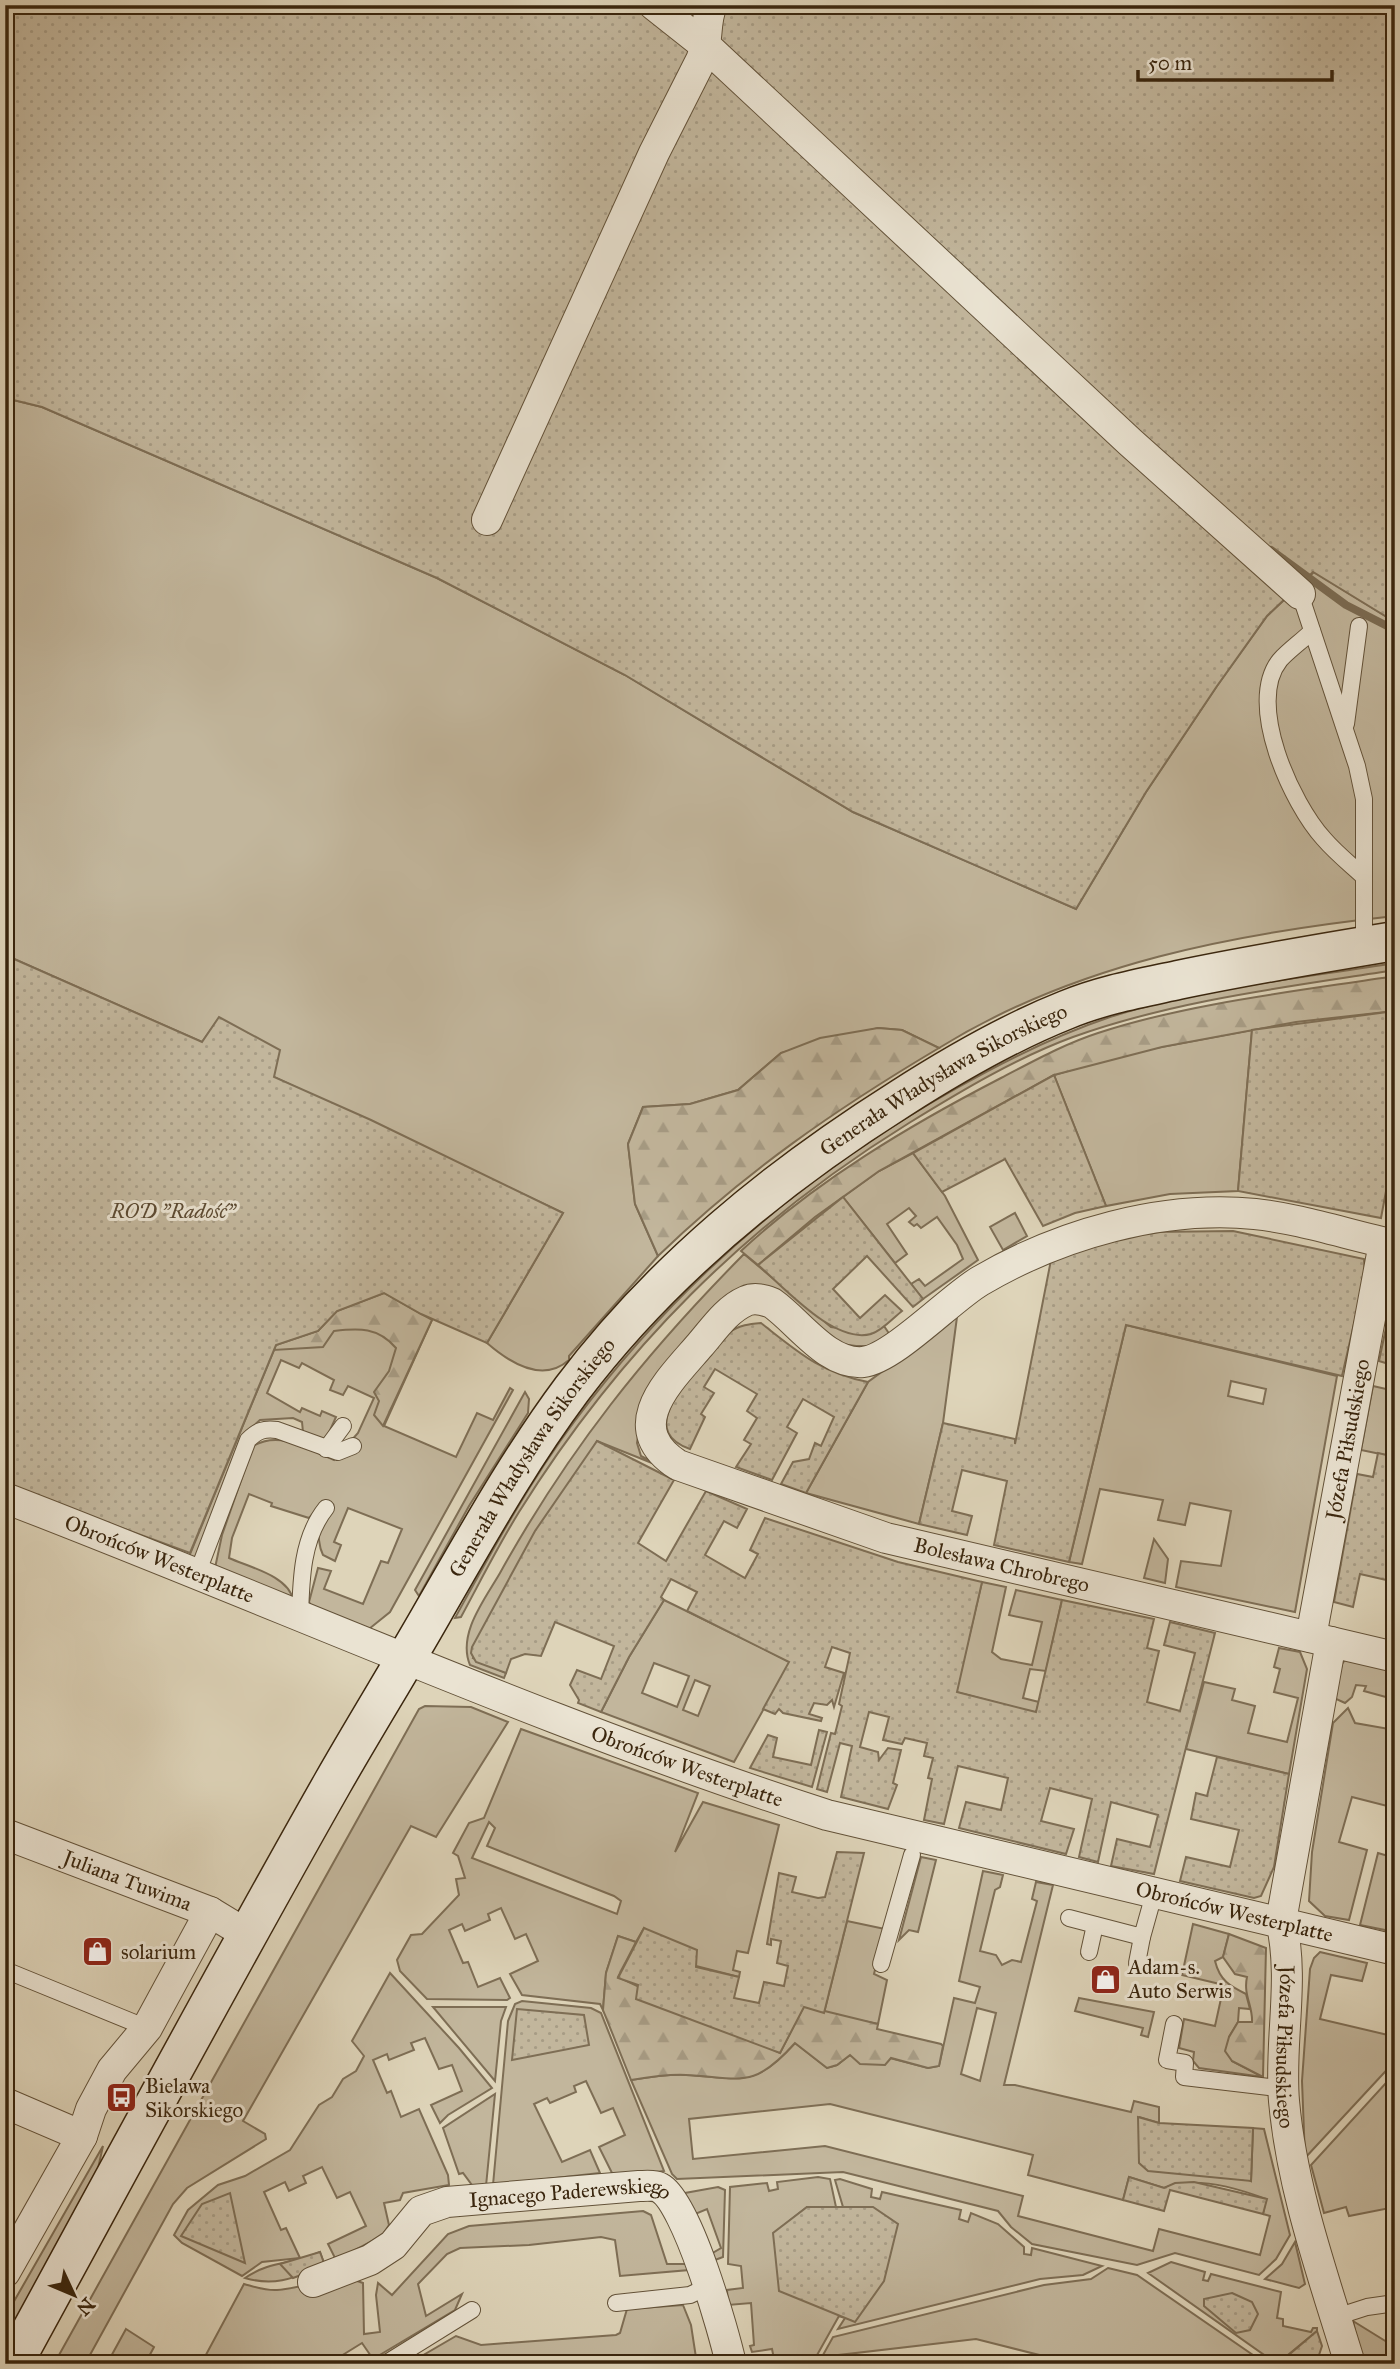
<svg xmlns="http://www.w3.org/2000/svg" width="1400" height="2369" font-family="'IM FELL Great Primer',serif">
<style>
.grass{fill:#c2b69c;stroke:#7e6e55;stroke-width:2;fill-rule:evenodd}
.forest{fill:url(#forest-firs);stroke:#7e6e55;stroke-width:2}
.park{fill:url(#park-dots);stroke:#7e6e55;stroke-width:2}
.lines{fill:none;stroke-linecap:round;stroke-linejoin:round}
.stream{stroke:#7b6b52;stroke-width:8}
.lane-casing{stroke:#635239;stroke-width:18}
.street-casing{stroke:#635239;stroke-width:32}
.secondary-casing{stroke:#3a260e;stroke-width:41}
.lane{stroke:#eae3d2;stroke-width:16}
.street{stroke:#eae3d2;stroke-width:30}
.secondary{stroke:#eae3d2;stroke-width:38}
.labels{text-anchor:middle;stroke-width:6;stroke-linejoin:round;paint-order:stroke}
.street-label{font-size:21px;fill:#3a260e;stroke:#eae3d2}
.park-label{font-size:21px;font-style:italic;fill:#5c4a32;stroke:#eae3d2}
.poi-label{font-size:21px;fill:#3a260e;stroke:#eae3d2;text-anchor:start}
</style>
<defs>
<pattern id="forest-firs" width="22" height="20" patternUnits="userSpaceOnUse" patternTransform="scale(1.75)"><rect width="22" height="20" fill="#c2b69c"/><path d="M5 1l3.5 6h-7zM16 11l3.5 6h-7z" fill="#a79c85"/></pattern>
<pattern id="park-dots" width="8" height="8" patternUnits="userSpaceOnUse" patternTransform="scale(1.75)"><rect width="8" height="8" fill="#c2b69c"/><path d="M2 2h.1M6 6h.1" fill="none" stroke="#a79c85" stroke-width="1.8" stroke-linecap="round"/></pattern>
</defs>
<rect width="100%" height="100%" fill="#ded4b9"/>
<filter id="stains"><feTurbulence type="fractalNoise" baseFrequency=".00286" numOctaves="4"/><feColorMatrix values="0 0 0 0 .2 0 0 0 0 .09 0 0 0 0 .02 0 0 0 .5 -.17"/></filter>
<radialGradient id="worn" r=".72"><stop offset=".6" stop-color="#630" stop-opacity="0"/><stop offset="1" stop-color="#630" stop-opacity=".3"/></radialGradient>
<g class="grass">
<path d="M5,398L42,407L437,578L625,675L853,812L1076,909L1146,792L1217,686L1267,616L1314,572L1395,622V916C1237,933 1076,963 939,1048L902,1030L878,1028L781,1053L738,1090L690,1104L643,1107L628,1144L635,1204L658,1256L569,1356V1360C543,1383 510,1363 487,1343L563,1213L274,1077L219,1018L202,1042L5,955Z"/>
<path d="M1395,963V970C1287,987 1176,1000 1073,1037C1016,1058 961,1091 909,1123C747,1223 620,1350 519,1512C498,1546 480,1582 461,1617L455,1618C492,1551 528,1484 574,1422C676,1284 807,1172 957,1088C1006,1060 1057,1035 1110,1017C1200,988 1302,978 1395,963Z"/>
<polygon points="1252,1030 1238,1191 1170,1194 1106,1206 1054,1075 1129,1053"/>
<polygon points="913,1153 945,1196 978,1260 923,1299 911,1284 919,1279 925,1286 963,1259 957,1245 937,1217 921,1228 917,1224 914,1226 909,1222 916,1216 909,1208 887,1224 907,1254 895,1263 843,1197 879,1171"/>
<polygon points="1015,1213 1027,1236 1003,1250 990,1227"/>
<path d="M744,1254L831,1327L873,1333L884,1326L890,1335L870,1346H856L841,1344L801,1312L717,1308L645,1392L637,1443L641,1456L662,1467L597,1441L473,1658L506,1673L504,1678L470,1665C457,1634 485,1599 500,1573C569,1449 645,1354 744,1254Z"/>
<path d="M421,1314L432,1320L384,1426L456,1457L477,1413L493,1420L510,1388L513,1390L390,1612L369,1629L313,1610L309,1602L318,1568L331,1571L324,1589L363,1604L381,1561L388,1563L402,1529L348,1508L334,1542L341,1545L335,1561L323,1555C316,1541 320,1524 318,1508L309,1518L271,1506L272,1503L249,1494L232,1538L229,1558C249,1567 289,1576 293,1600L215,1568L222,1535L253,1446C280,1430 308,1449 334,1460L358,1433L374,1398L348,1386L343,1395L330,1390L334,1380L302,1363L299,1368L281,1360L267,1393L300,1412L302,1408L320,1416L322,1411L336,1417L327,1437L320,1440L303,1432L302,1422L293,1418L260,1420L249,1430L199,1557L188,1559L276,1345L318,1331Z"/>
<polygon points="957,1317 943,1423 919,1524 806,1493 868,1382"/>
<path d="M1126,1325L1337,1376L1295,1612L1176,1587L1181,1561L1221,1566L1231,1511L1190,1503L1185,1525L1158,1520L1163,1500L1100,1489L1082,1564L1069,1562ZM1231,1381L1266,1389L1263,1404L1228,1396Z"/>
<polygon points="1373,1386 1395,1391 1395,1457 1361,1450"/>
<polygon points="525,1392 529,1399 528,1413 469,1506 419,1596 415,1590"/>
<polygon points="1154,1539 1168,1559 1165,1583 1144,1578"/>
<polygon points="982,1582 1006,1587 992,1652 1001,1659 1032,1665 1042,1622 1009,1615 1016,1590 1062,1600 1046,1671 1030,1669 1023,1698 1039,1702 1036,1713 956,1692"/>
<path d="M664,1600L790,1662L734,1762L601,1712L629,1657ZM654,1663L689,1676L677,1707L642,1693ZM695,1680L710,1686L698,1716L683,1710Z"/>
<polygon points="1279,1648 1300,1652 1307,1669 1289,1774 1186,1749 1204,1682 1235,1689 1232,1700 1255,1706 1248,1733 1287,1742 1298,1698 1274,1692 1280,1669 1274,1667"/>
<polygon points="1345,1660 1395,1671 1393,1699 1364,1691 1366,1686 1356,1685 1352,1697 1345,1703 1334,1698 1342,1664"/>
<polygon points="425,1706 471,1707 508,1722 436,1837 411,1826 243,2121 265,2134 266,2139 187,2188 173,2204 85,2364 54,2364 419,1709"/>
<polygon points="1348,1708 1355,1723 1395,1730 1395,1808 1352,1797 1339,1842 1367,1850 1349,1920 1325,1916 1309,1901 1312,1852 1333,1723"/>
<path d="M521,1729L698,1793L675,1852L703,1802L779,1825L748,1953L737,1951L733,1970L740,1972L739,1977L696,1966L644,1928L636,1942L618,1936L606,1973L603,2010L600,2004L522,1995L510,1974L538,1961L526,1934L515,1939L501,1908L488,1914L490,1920L465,1931L462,1924L449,1930L463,1963L468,1962L478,1987L500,1978L510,1998L507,2000L427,1999L400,1971L397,1960L411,1935L422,1934L459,1895L456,1879L465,1878L458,1856L453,1853L469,1823L484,1818ZM489,1822L495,1828L487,1846L614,1896L621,1901L617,1914L472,1858Z"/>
<polygon points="1378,1853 1395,1858 1395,1932 1360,1925"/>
<polygon points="921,1857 936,1860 918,1932 909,1930 899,1940"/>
<path d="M983,1871L1003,1875L1000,1887L995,1890L980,1951L996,1955L1002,1965L1012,1960L1021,1962L1037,1901L1032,1899L1036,1882L1053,1885L1004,2085H1015L1131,2112L1134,2101L1159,2107V2123L1139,2117L1251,2181L1253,2128L1264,2129L1290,2235L1276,2259L1259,2275L1175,2253L1137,2265L1032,2244L1011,2227L998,2211L843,2172L677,2179L672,2174L631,2080C649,2077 668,2074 686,2075C740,2078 754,2089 795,2043L827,2068L837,2065L850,2055L890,2058L928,2068L939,2066L954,1998L975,2003L980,1987L959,1981ZM977,2008L996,2013L980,2081L961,2074ZM830,2104L1033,2155L1028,2175L1123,2200L1129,2177L1164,2188C1194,2175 1237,2188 1266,2199L1263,2214L1270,2216L1260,2255L1159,2229L1153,2251L1018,2216L1023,2196L825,2146L693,2159L689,2119Z"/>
<polygon points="847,1921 885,1929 874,1974 887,1980 878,2024 824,2013"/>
<path d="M1193,1924L1229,1934L1223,1957L1215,1961C1220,1981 1230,1986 1246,1994L1250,2009L1239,2008L1238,2022L1229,2037L1232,2061L1263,2077L1199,2068L1193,2061L1194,2052L1179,2048L1184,2019L1215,2026L1224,1985L1182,1975Z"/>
<polygon points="1320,1952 1367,1963 1362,1981 1331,1975 1320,2019 1388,2035 1395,2009 1395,2061 1305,2158 1302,2081 1310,1969 1314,1958"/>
<polygon points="390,1973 459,2048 492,2088 448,2115 440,2123 431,2105 462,2091 452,2065 439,2069 425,2038 411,2043 414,2050 389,2060 387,2054 373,2060 387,2093 391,2091 401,2117 419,2109 448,2175 449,2185 403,2193 400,2200 384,2203 389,2225 382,2236 336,2260 328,2244 366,2226 350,2192 337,2198 322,2167 303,2176 306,2183 289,2191 285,2182 264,2192 281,2230 286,2228 300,2258 262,2262 242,2276 182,2243 174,2235 188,2210 218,2185 245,2176 290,2150 319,2105 332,2097 343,2079 356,2071 364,2056 352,2041"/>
<polygon points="1079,1998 1154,2012 1148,2037 1141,2035 1143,2028 1075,2011"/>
<polygon points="522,2001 591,2008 601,2013 664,2171 614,2177 599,2147 625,2135 613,2108 601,2113 586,2081 574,2086 576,2092 550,2103 547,2098 534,2104 562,2162 590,2150 600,2173 493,2185 508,2021 515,2004"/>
<polygon points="433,2007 506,2007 501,2021 495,2081"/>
<polygon points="1395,2073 1395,2207 1349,2216 1346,2207 1324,2213 1311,2165"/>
<polygon points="495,2094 486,2186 472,2185 463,2173 459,2174 443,2128"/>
<polygon points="103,2146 95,2182 5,2342 5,2317"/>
<polygon points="818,2177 830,2179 836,2207 807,2207 774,2233 873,2207 843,2207 835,2180 840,2179 872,2189 871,2197 880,2199 882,2192 961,2210 959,2219 968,2222 971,2213 998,2224 1024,2247 1024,2254 1031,2255 1032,2248 1102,2266 1083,2275 1040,2279 838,2329 845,2318 839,2316 812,2364 775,2364 772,2349 752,2352 750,2346 754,2345 751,2303 728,2305 727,2290 743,2288 741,2266 728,2264 730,2187 767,2183 769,2191 778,2189 777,2182"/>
<polygon points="718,2187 725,2190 723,2257 707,2263 704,2258 721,2248 707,2209 688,2217 680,2198 685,2193"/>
<path d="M643,2211L651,2215L667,2264H688L689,2270L620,2276L615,2240L601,2237L529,2245L460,2248L447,2254L418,2284L426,2316L462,2294L455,2310L373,2359L362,2343L328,2364H201L244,2284C255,2287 266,2291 277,2290C304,2289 334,2271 363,2283L364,2334L380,2332L376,2295L378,2283L392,2295L448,2234L469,2226Z"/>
<polygon points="1295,2242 1305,2284 1299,2288 1265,2279 1282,2264"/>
<path d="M320,2252L325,2266C296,2277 276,2287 245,2278C271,2260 292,2265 320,2252Z"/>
<polygon points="1171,2262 1205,2272 1203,2280 1208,2281 1211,2274 1281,2292 1277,2318 1283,2319 1283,2326 1311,2332 1313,2328 1317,2328 1317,2331 1277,2364 1148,2273"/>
<polygon points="1108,2268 1137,2275 1266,2364 1075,2364 976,2339 839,2355 839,2364 818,2364 833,2337 1044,2285 1091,2279"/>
<polygon points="683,2305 691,2325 697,2364 408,2364 456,2336 481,2345 616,2335 620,2333 627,2309"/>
<polygon points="1353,2321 1395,2347 1395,2364 1391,2357 1362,2364"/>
<polygon points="126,2329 154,2347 145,2364 114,2364 109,2360"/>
</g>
<g class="forest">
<path d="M1395,976V1011L1296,1022L1162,1047L1054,1075L879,1171L815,1217L758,1265L741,1251C816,1181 910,1125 1001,1078C1032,1062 1064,1044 1098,1033C1189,1003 1299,991 1395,976Z"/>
<path d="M878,1028L902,1030L939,1048C836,1109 745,1172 658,1256L635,1204L628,1144L643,1107L690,1104L738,1090L781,1053L820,1038Z"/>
<path d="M384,1293L432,1320L383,1426L374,1415L379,1401L374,1392L389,1371L396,1348C378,1327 359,1328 334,1331L323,1347L274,1350L276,1345L318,1331L337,1311Z"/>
<path d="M1229,1934L1266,1948L1263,2077L1232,2061L1225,2051L1229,2037L1238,2022H1252C1253,2006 1243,1995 1247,1977L1235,1974L1223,1957Z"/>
<path d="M618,1936L636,1942L618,1977L780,2053L804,2006L878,2024L877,2029L941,2044L943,2046L939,2066L928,2068L891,2058L885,2065L860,2064L850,2055L837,2065L827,2068L795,2043C753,2090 742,2078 686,2075C668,2074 649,2077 631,2080L603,2010L606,1973Z"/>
</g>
<g class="park">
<polygon points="5,5 1395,5 1395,622 1313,572 1267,616 1217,686 1146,792 1076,909 853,812 625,675 437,578 42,407 5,398"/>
<polygon points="5,955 202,1042 219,1017 280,1050 274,1077 371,1120 563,1213 487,1343 421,1314 384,1293 337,1311 318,1331 276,1345 190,1553 5,1485"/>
<polygon points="1395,1011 1395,1143 1381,1218 1238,1191 1252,1030"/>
<polygon points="1054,1075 1106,1206 1075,1213 1043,1226 1005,1159 942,1192 913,1153"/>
<path d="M843,1197L923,1299L913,1307L867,1256L833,1289L860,1318L885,1295L902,1311C893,1318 882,1331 871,1334C834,1344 785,1288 758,1265Z"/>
<polygon points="1233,1231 1364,1259 1365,1276 1342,1376 1126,1325 1069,1562 994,1545 1007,1481 962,1470 952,1511 972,1516 967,1535 919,1524 943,1423 1015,1439 1015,1444 1051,1260 1079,1249 1153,1232"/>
<polygon points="1395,1285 1395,1366 1379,1361"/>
<path d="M761,1323C798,1352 821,1373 868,1382L806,1493L781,1484L793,1462L809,1459L815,1443L821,1446L834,1417L803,1399L787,1427L797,1433L772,1480L736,1467L751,1444L744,1440L757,1418L747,1411L757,1394L715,1369L704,1387L714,1393L701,1414L705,1417L690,1449C638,1431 685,1384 704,1361C712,1352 720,1339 730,1332C739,1325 750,1324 761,1323Z"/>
<polygon points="597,1441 674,1480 638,1543 666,1561 706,1491 747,1509 737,1528 724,1521 705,1555 745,1578 758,1554 750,1550 765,1518 898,1562 982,1582 957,1692 1036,1712 1062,1600 1154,1619 1147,1648 1159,1651 1147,1702 1180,1711 1195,1653 1164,1645 1170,1622 1215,1633 1154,1874 1111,1866 1117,1839 1150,1847 1158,1815 1111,1802 1098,1862 1079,1857 1092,1799 1050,1788 1041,1821 1074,1829 1066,1854 959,1828 966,1802 1001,1810 1008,1778 958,1766 944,1824 924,1820 932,1779 928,1778 933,1758 924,1756 927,1743 905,1738 902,1744 883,1740 889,1717 869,1712 860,1747 878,1752 879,1760 888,1748 901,1750 893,1783 897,1785 888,1809 841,1797 852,1746 840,1743 827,1792 817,1789 831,1733 835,1734 842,1706 839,1704 850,1653 832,1647 825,1667 844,1673 834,1707 832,1700 827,1705 814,1703 809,1714 822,1718 821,1721 783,1713 779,1709 775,1714 763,1709 789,1662 687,1611 697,1592 671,1579 661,1597 664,1600 629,1657 601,1712 578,1703 579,1700 570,1685 577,1670 601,1679 614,1646 555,1622 541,1656 525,1654 511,1659 506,1673 476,1662 471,1653 472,1647 535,1531"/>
<polygon points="1378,1453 1395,1457 1395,1582 1360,1574 1353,1607 1334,1602 1357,1474 1373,1477"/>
<polygon points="819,1730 827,1732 812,1787 750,1768 768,1735 777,1738 773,1757 811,1765"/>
<polygon points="1217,1757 1289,1774 1274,1867 1261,1896 1254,1898 1180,1881 1186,1857 1230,1867 1239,1830 1191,1819 1196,1793 1207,1796"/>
<polygon points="837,1852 864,1853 824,2013 804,2007 780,2053 636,1999 638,1985 618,1978 644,1928 697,1950 696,1967 739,1977 734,1998 759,2003 764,1982 784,1986 788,1966 777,1963 781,1941 771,1939 771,1945 767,1944 779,1873 796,1877 792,1892 818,1898 825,1897"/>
<polygon points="517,2009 584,2015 589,2045 512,2060"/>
<polygon points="1138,2117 1159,2123 1253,2128 1251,2181 1148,2171 1139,2163"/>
<polygon points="1129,2177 1164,2188 1175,2183 1194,2182 1267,2199 1263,2214 1170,2190 1164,2211 1123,2200"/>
<polygon points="230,2193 245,2263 181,2236 202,2204"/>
<polygon points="807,2207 873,2207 898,2224 884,2281 855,2322 779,2291 773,2233"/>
<polygon points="320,2252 325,2266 293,2278 280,2264"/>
<polygon points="1232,2293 1252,2302 1258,2314 1250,2330 1236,2333 1204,2306 1204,2299"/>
<polygon points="1317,2331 1322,2346 1316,2364 1278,2364"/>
</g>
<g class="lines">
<polyline class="stream" points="1271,550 1346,605 1395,630"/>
<defs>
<g id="lane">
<polyline points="1300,594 1357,766 1364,799 1364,946"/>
<path d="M1312,631C1302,641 1289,650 1280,660C1245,703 1292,804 1324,839C1336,853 1350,864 1363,876"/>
<polyline points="1346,724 1359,626"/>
<polyline points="326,1449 343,1426"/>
<path d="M197,1574L248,1440C257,1431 264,1428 277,1430L338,1452L353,1446"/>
<path d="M300,1617C301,1579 302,1538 326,1508"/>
<polyline points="1069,1918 1142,1937 1154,1894"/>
<polyline points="1089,1952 1095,1925"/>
<polyline points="1137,1963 1142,1937"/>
<polyline points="881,1964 912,1855"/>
<polyline points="5,1970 147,2028"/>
<polyline points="1174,2024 1167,2060 1185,2063 1184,2077 1269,2087"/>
<polyline points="616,2303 690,2295 709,2286"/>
<polyline points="1336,2317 1367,2307 1395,2303"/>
<polyline points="385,2364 472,2310"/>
</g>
<g id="street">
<polyline points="654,5 707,47 1130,442 1300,594"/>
<path d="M487,520L654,153L701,60C709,42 704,22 712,5"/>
<path id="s1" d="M1395,1245C1348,1235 1302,1219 1255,1214C1162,1205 1060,1234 980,1281C951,1298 893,1359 863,1362C827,1365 799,1322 772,1303C764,1300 755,1297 746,1301C727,1309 713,1330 700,1345C670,1380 619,1427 678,1465L886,1538L1395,1657"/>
<path id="s2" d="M5,1498C279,1603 547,1725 827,1815L1395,1950"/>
<path id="s3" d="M1311,1637L1384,1243"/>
<path id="s4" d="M1331,1642L1281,1921C1295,1979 1279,2042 1284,2101C1292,2191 1324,2278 1350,2364"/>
<path id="s5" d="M5,1834L210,1912L248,1935"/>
<polyline points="5,2103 82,2136 5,2272"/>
<polyline points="82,2136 91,2109 112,2070 147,2028 210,1912"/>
<path id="s6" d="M313,2282L370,2260L393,2245L421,2211L447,2202L639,2186C645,2186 655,2185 660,2188C687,2202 724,2332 731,2364"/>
</g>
<g id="secondary">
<path id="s7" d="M13,2364C119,2170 223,1976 332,1784C365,1726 400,1670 433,1612C477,1536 519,1460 572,1389C661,1271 775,1178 900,1099C953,1065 1008,1033 1066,1010C1102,995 1141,988 1178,980C1250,965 1322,953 1395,941"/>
</g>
</defs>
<use href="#lane" class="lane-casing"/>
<use href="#street" class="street-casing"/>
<use href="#secondary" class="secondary-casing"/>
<use href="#lane" class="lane"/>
<use href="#street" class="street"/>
<use href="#secondary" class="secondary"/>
</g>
<defs>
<symbol id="shop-square" viewBox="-11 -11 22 22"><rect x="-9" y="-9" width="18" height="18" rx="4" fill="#8f2418" stroke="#eae3d2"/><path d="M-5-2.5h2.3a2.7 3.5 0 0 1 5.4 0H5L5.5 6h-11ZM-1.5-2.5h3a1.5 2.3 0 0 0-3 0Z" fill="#fff"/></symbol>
<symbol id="bus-square" viewBox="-11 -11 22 22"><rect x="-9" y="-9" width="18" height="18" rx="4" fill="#8f2418" stroke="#eae3d2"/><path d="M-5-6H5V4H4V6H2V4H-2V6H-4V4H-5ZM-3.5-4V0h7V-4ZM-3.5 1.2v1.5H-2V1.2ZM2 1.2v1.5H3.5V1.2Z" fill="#fff"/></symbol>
</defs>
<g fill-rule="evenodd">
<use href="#shop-square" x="80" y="1934" width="35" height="35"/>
<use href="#shop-square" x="1088" y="1962" width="35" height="35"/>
<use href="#bus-square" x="104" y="2080" width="35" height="35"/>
</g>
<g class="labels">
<g class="street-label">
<text dy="7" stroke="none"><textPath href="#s7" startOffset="1612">Generała Władysława Sikorskiego</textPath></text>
<text dy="7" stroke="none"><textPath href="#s3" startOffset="201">Józefa Piłsudskiego</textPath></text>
<text dy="7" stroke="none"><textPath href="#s7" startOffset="1045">Generała Władysława Sikorskiego</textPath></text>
<text dy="7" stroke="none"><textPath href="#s2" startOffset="166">Obrońców Westerplatte</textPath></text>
<text dy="7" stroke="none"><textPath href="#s1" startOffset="1262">Bolesława Chrobrego</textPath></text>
<text dy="7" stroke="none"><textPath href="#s2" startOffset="733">Obrońców Westerplatte</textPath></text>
<text dy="7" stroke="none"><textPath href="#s5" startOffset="131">Juliana Tuwima</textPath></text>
<text dy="7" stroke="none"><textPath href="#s2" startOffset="1300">Obrońców Westerplatte</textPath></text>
<text dy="7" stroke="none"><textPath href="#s4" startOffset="410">Józefa Piłsudskiego</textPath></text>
<text dy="7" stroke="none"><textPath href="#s6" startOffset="284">Ignacego Paderewskiego</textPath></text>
</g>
<g class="park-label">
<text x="173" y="1218">ROD "Radość"</text>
</g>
<g class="poi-label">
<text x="121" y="1959">solarium</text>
<text x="1128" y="1974">Adam-s.<tspan x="1128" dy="24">Auto Serwis</tspan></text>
<text x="145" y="2093">Bielawa<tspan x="145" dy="24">Sikorskiego</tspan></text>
</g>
</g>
<rect width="1400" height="2369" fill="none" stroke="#ded4b9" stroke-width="28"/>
<rect x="7" y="7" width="1386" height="2355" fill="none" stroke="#3a260e" stroke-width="3.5"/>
<rect x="14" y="14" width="1372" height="2341" fill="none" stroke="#3a260e" stroke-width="2"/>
<g transform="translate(74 2295) rotate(134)" stroke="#eae3d2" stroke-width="5" paint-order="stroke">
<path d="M0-5L12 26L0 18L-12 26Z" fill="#3a260e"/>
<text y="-10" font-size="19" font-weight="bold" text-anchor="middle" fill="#3a260e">N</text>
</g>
<path d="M1138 70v10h194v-10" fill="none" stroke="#3a260e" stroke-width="3.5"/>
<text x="1148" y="70" font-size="21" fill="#3a260e" stroke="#eae3d2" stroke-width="5" paint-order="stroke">50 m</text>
<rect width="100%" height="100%" filter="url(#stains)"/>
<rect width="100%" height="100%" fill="url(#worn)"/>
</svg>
